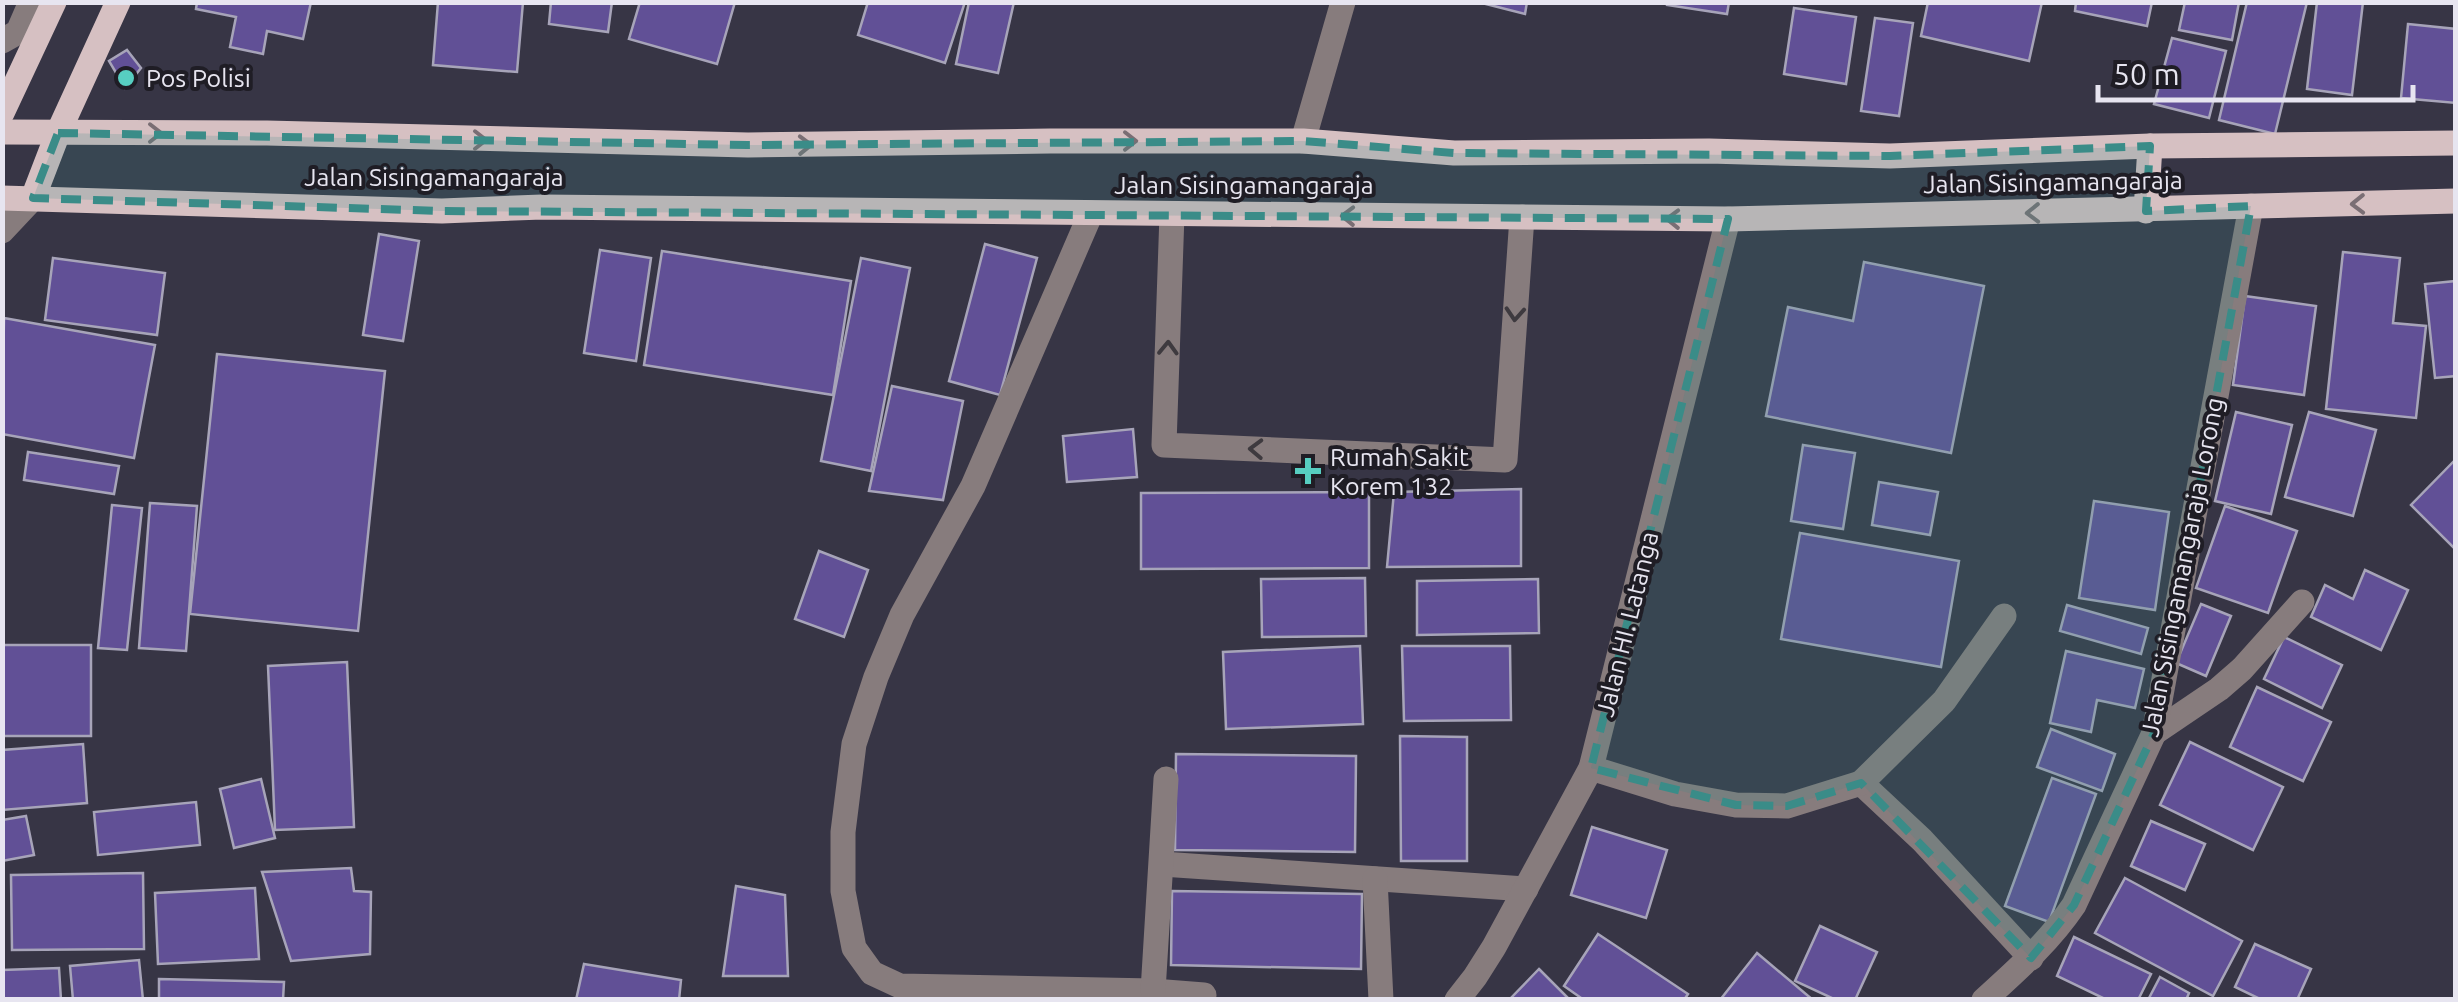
<svg xmlns="http://www.w3.org/2000/svg" width="2458" height="1002" font-family="Ubuntu,sans-serif">
<style>
.building{fill:#615096;stroke:#a7a4b9;stroke-width:2.5}
.lines{fill:none;stroke-linecap:round;stroke-linejoin:round}
.minor{stroke:#877c7d;stroke-width:25}
.major{stroke:#d6c0c2;stroke-width:25}
.oneway{stroke:#7a6e74}
.oneway2{stroke:#3e3a3f}
.marked{fill:#3a8c88;fill-opacity:0.2;stroke:#3a8c88;stroke-width:8;stroke-dasharray:20 12;stroke-linejoin:round}
.poi-dot{fill:#57cec1;stroke:#1f1d25;stroke-width:4}
.labels{text-anchor:middle;stroke-width:8;stroke-linejoin:round;paint-order:stroke}
.poi-label{font-size:25px;fill:#e7e5f0;stroke:#1f1d25;text-anchor:start}
.street-label{font-size:25px;fill:#e7e5f0;stroke:#1f1d25}
</style>
<rect width="100%" height="100%" fill="#373545"/>
<g class="building">
<polygon points="197,2 311,2 303,39 267,31 263,54 230,47 236,17 196,9"/>
<polygon points="438,2 523,2 517,72 433,65"/>
<polygon points="551,2 612,2 608,32 549,24"/>
<polygon points="640,2 735,2 717,64 629,39"/>
<polygon points="868,2 965,2 945,63 858,35"/>
<polygon points="969,2 1014,2 998,73 956,64"/>
<polygon points="1478,2 1527,2 1525,14"/>
<polygon points="1667,2 1729,2 1727,14 1667,5"/>
<polygon points="1928,2 2042,2 2029,61 1921,36"/>
<polygon points="2076,2 2152,2 2147,26 2075,11"/>
<polygon points="2185,2 2239,2 2232,40 2179,30"/>
<polygon points="2247,2 2307,2 2275,134 2219,120"/>
<polygon points="2317,2 2363,2 2352,95 2307,89"/>
<polygon points="1794,8 1856,17 1846,84 1784,74"/>
<polygon points="1875,18 1913,23 1899,116 1861,111"/>
<polygon points="2408,24 2456,29 2456,103 2401,98"/>
<polygon points="2172,38 2226,51 2209,118 2154,104"/>
<polygon points="127,50 141,68 125,88 109,61"/>
<polygon points="379,234 419,241 403,341 363,335"/>
<polygon points="985,244 1037,258 1000,395 949,381"/>
<polygon points="600,250 651,258 636,361 584,353"/>
<polygon points="662,251 851,281 833,395 644,365"/>
<polygon points="2343,252 2400,258 2393,323 2426,326 2416,418 2326,409"/>
<polygon points="53,258 165,273 157,335 45,320"/>
<polygon points="861,258 910,268 871,471 821,461"/>
<polygon points="1864,262 1984,286 1951,453 1766,416 1788,307 1853,321"/>
<polygon points="2456,281 2456,376 2435,378 2425,284"/>
<polygon points="2245,296 2316,306 2304,395 2233,385"/>
<polygon points="4,318 155,345 134,458 2,434"/>
<polygon points="217,354 385,371 358,631 190,614"/>
<polygon points="892,386 963,401 943,500 869,491"/>
<polygon points="2236,412 2292,425 2271,514 2215,501"/>
<polygon points="2309,412 2376,430 2353,516 2285,497"/>
<polygon points="1133,429 1137,477 1067,482 1063,436"/>
<polygon points="1803,445 1855,453 1843,529 1791,521"/>
<polygon points="28,452 119,466 114,494 24,480"/>
<polygon points="2456,459 2456,550 2411,505"/>
<polygon points="1879,482 1938,492 1930,535 1872,525"/>
<polygon points="1521,489 1521,566 1387,567 1394,492"/>
<polygon points="1369,492 1369,568 1141,569 1141,493"/>
<polygon points="2094,501 2169,512 2155,610 2079,598"/>
<polygon points="150,503 197,506 186,651 139,648"/>
<polygon points="112,505 142,508 127,650 98,648"/>
<polygon points="2225,506 2297,531 2268,613 2196,588"/>
<polygon points="1800,533 1959,561 1941,667 1781,639"/>
<polygon points="819,551 868,570 844,637 795,619"/>
<polygon points="2365,570 2408,590 2381,650 2311,617 2325,585 2353,599"/>
<polygon points="1365,578 1366,636 1262,637 1261,579"/>
<polygon points="1538,579 1539,633 1417,635 1417,581"/>
<polygon points="2201,604 2231,616 2206,676 2176,663"/>
<polygon points="2067,605 2148,628 2141,654 2060,631"/>
<polygon points="2284,637 2342,665 2322,708 2264,679"/>
<rect x="2" y="645" width="89" height="91"/>
<polygon points="1360,646 1363,724 1226,729 1223,652"/>
<polygon points="1402,646 1510,646 1511,720 1404,721"/>
<polygon points="2066,651 2144,669 2135,708 2097,700 2091,732 2050,723"/>
<polygon points="347,662 354,827 275,830 268,666"/>
<polygon points="2257,687 2331,722 2303,781 2230,747"/>
<polygon points="2051,729 2115,754 2102,791 2037,767"/>
<polygon points="1400,736 1467,737 1467,861 1401,861"/>
<polygon points="2190,742 2283,787 2253,850 2160,805"/>
<polygon points="83,744 87,803 2,810 2,750"/>
<polygon points="1176,754 1356,756 1355,852 1175,850"/>
<polygon points="2052,778 2096,794 2049,922 2005,906"/>
<polygon points="261,779 275,838 234,848 220,789"/>
<polygon points="196,802 200,845 98,855 94,812"/>
<polygon points="26,816 34,855 2,861 2,820"/>
<polygon points="2151,821 2205,844 2185,890 2131,866"/>
<polygon points="1592,827 1667,850 1646,918 1571,895"/>
<polygon points="351,868 354,891 371,892 370,954 291,961 262,872"/>
<polygon points="143,873 144,949 12,950 11,875"/>
<polygon points="2125,878 2242,941 2213,996 2095,933"/>
<polygon points="736,886 785,895 788,976 723,976"/>
<polygon points="255,888 259,959 158,964 155,893"/>
<polygon points="1172,891 1362,894 1361,969 1171,965"/>
<polygon points="1820,926 1877,952 1855,1000 1836,1000 1795,981"/>
<polygon points="1598,934 1688,994 1684,1000 1584,1000 1564,986"/>
<polygon points="2074,937 2151,974 2138,1000 2107,1000 2057,976"/>
<polygon points="2255,944 2311,969 2297,1000 2262,1000 2235,987"/>
<polygon points="1757,953 1813,1000 1720,1000"/>
<polygon points="139,960 143,1000 73,1000 70,966"/>
<polygon points="584,964 681,980 679,1000 576,1000"/>
<polygon points="59,968 61,1000 2,1000 2,970"/>
<polygon points="1539,969 1570,1000 1509,1000"/>
<polygon points="2160,977 2189,993 2186,1000 2148,1000"/>
<polygon points="159,979 284,982 283,1000 159,1000"/>
</g>
<g class="lines">
<g class="minor">
<polyline points="2,41 18,32 31,2"/>
<polyline points="1303,141 1343,2"/>
<polyline points="1091,213 973,486 902,615 876,677 854,744 843,832 843,891 854,948 872,973 900,986 1153,991 1204,995"/>
<polyline points="1172,214 1164,445 1505,460 1522,217"/>
<polyline points="2,231 33,198"/>
<polyline points="2154,733 2219,689 2242,669 2302,602"/>
<polyline points="1591,768 1675,794 1736,805 1787,806 1861,783 1922,840 2031,958"/>
<polyline points="1861,783 1944,701 2004,616"/>
<polyline points="1162,864 1526,889"/>
<polyline points="1375,879 1381,1000"/>
<polyline points="1153,991 1166,779"/>
<polyline points="1457,1000 1475,977 1494,947 1591,768 1728,219"/>
<path d="M1984,1000C2017,970 2049,942 2074,905L2154,733L2251,206"/>
</g>
<g class="major">
<polyline points="2,113 54,2"/>
<polyline points="2,132 267,133 748,145 1050,141 1303,141 1454,153 1709,151 1890,156 2150,146 2456,143"/>
<polyline points="2,198 442,211 542,207 1728,219 2456,201"/>
<polyline points="33,198 58,133 118,2"/>
<polyline points="2146,211 2150,146"/>
</g>
</g>
<defs><path id="oneway-chevron" d="M-2-3.5L2.5 0L-2 3.5" fill="none" stroke-width="1.6" stroke-linecap="round" stroke-linejoin="round" transform="scale(2.5)"/></defs>
<g class="oneway">
<use href="#oneway-chevron" transform="translate(155 133)"/>
<use href="#oneway-chevron" transform="translate(480 140)"/>
<use href="#oneway-chevron" transform="translate(1130 141)"/>
<use href="#oneway-chevron" transform="translate(805 145) rotate(-1)"/>
<use href="#oneway-chevron" transform="translate(2358 204) rotate(179)"/>
<use href="#oneway-chevron" transform="translate(2033 213) rotate(179)"/>
<use href="#oneway-chevron" transform="translate(1348 216) rotate(-179)"/>
<use href="#oneway-chevron" transform="translate(1673 219) rotate(-179)"/>
</g>
<g class="oneway2">
<use href="#oneway-chevron" transform="translate(1515 314) rotate(94)"/>
<use href="#oneway-chevron" transform="translate(1168 348) rotate(-88)"/>
<use href="#oneway-chevron" transform="translate(1256 449) rotate(-178)"/>
</g>
<path class="marked" d="M58,133L748,145L1303,141L1454,153L1890,156L2150,146L2146,211L2251,206L2154,733L2074,905L2031,958L1861,783L1787,806L1736,805L1591,768L1728,219L442,211L33,198Z"/>
<g class="poi-dot">
<circle cx="126" cy="78" r="10"/>
<path d="M1303 456h10v10h10v10h-10v10h-10v-10h-10v-10h10z"/>
</g>
<g class="labels">
<g class="poi-label">
<text x="146" y="87">Pos Polisi</text>
<text x="1330" y="466">Rumah Sakit<tspan x="1330" dy="29">Korem 132</tspan></text>
</g>
<g class="street-label">
<text x="434" y="186">Jalan Sisingamangaraja</text>
<text transform="translate(2053 182) rotate(-1)" y="9">Jalan Sisingamangaraja</text>
<text x="1244" y="194">Jalan Sisingamangaraja</text>
<text transform="translate(2182 567) rotate(-79)" y="9">Jalan Sisingamangaraja Lorong</text>
<text transform="translate(1627 624) rotate(-76)" y="9">Jalan HI. Latanga</text>
</g>
</g>
<rect width="2458" height="1002" fill="none" stroke="#e7e5f0" stroke-width="10"/>
<path d="M2098 85v15h315v-15" fill="none" stroke="#e7e5f0" stroke-width="5"/>
<text x="2113" y="85" font-size="30" fill="#e7e5f0" stroke="#1f1d25" stroke-width="8" paint-order="stroke">50 m</text>
</svg>
